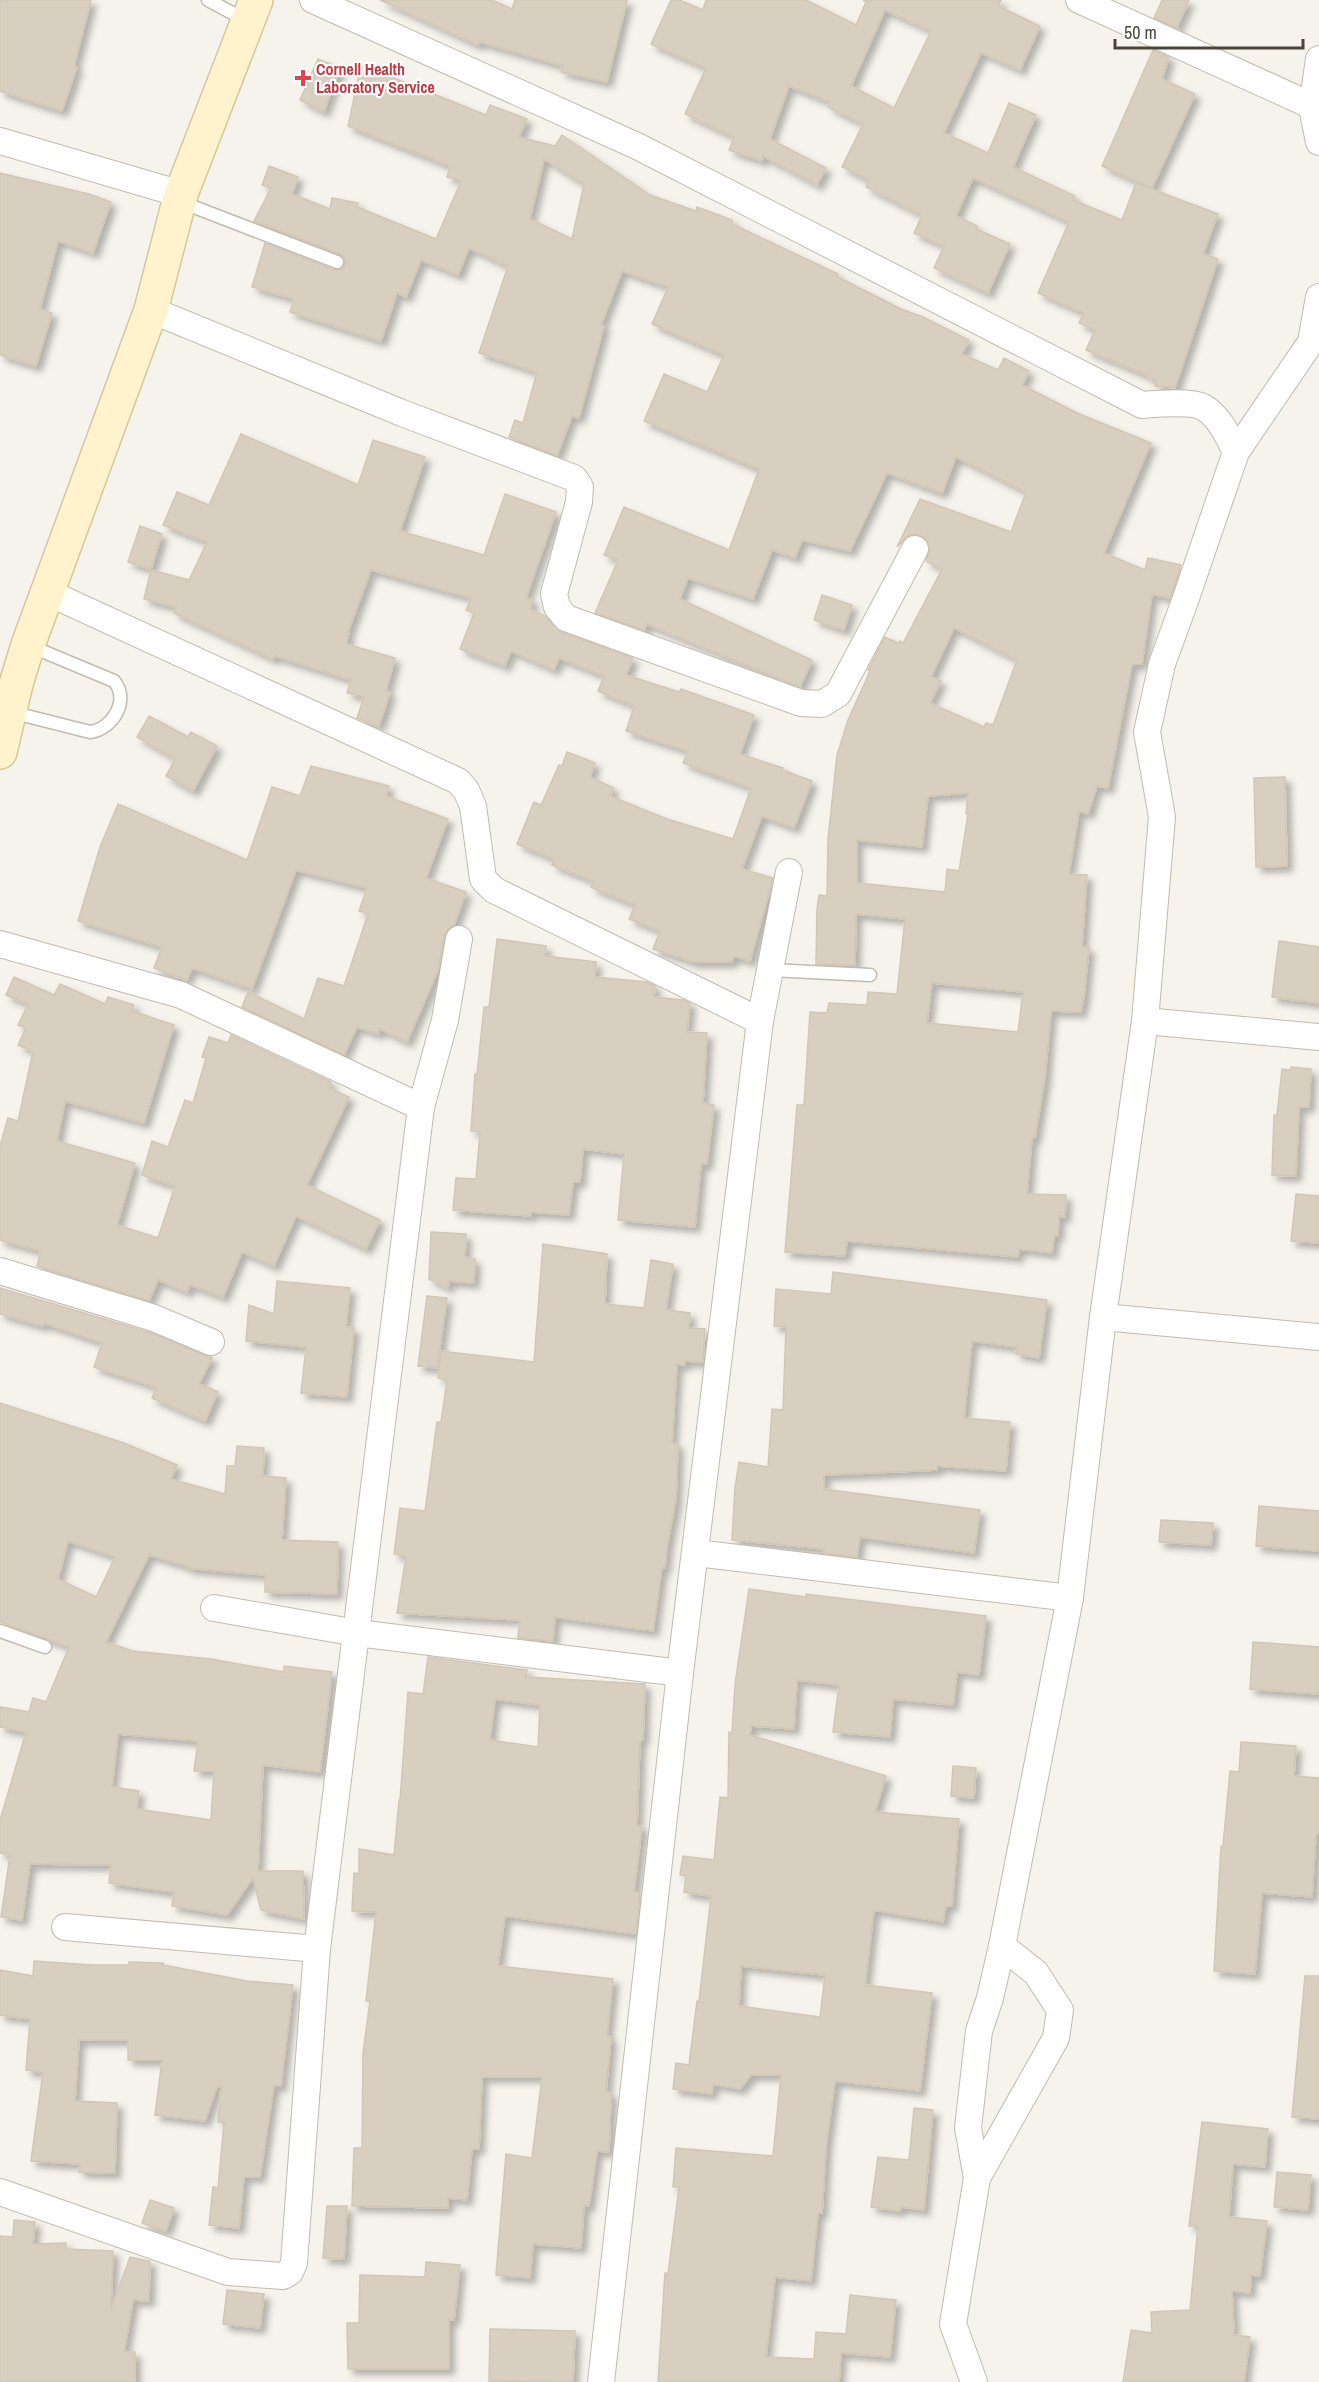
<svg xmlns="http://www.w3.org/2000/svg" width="1319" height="2382" font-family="'Archivo Narrow',sans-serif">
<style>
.building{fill:#d8cfc1;stroke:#d3c7b4;stroke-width:1.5;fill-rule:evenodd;filter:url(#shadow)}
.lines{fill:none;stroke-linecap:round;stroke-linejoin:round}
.lane-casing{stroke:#c2bbae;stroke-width:15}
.street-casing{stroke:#c2bbae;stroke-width:28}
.secondary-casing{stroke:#d6c79b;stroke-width:36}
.lane{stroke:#fff;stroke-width:12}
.street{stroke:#fff;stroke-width:26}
.secondary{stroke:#fff3cd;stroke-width:33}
.health-dot{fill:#e0444e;stroke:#fff;stroke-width:2}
.labels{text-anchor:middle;stroke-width:4.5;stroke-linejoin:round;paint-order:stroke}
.health-label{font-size:16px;font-weight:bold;fill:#be3a42;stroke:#fff;text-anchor:start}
</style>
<defs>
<filter id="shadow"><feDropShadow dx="5.5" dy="5.5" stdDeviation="3" flood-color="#0004"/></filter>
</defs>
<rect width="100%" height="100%" fill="#f6f3ec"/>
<g class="building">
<polygon points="0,0 91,0 74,66 77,67 62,111 0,91"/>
<polygon points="380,0 492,0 512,9 515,0 627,0 607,82 561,72 563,66 480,42 478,45"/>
<path d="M671,0H679L703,10L706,0H806L856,25L866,2L863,0H1001L998,6L1040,26L1020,70L981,53L944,133L988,153L1009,103L1036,115L1013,167L1075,196L1073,200L1122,220L1136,183L1218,214L1203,254L1218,259L1175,388L1155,386L1157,380L1148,378L1149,376L1086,350L1095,330L1079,323L1084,313L1038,293L1069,222L973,178L956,216L977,226L976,229L1010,244L988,293L934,268L944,246L914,233L922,215L866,187L869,180L842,167L863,124L828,107L830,102L789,86L770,139L826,168L817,185L763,156L762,161L729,150L734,137L685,114L706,68L651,44ZM885,10L931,31L894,108L851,86Z"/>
<polygon points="1162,0 1189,0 1177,27 1179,29 1154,18"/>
<polygon points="1153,50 1169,57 1162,79 1195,94 1152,188 1102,166"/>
<polygon points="318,59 340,68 324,112 300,100"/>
<path d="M361,65L486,115L490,105L527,119L519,137L555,146L562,135L650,195L696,211L697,207L732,220V224L838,274L836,276L901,309L923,317L969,340L962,354L998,370L1004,358L1029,371L1022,385L1077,413L1151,443L1104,553L1145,570L1148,558L1181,565L1170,598L1152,594L1142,664H1132L1108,788L1097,786L1088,814L1079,811L1069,874L1087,875L1082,947L1089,948L1084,997L1081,1012L1051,1011L1045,1078L1035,1138H1032L1027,1194L1066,1195L1065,1217L1059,1216L1058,1236H1054L1052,1253L1019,1249L1018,1257L847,1241L845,1256L785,1252L797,1105H804L810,1012L827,1013L829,1003L867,1005L868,992L897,994L905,919L856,914L855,965L816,964L817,909L819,895L827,896L828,839L837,755L848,720L870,671L868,670L885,637L898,643L900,641L903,643L942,569L926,561L930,548L927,541L921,536L915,534L908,536L897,547L920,499L1011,532L1026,492L956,457L942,493L887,473L850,551L802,540L795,558L772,550L753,599L688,578L680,599L812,660L800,687L647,624L644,630L595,613L618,560L604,555L624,507L729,550L759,469L644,421L664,374L707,392L724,355L652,324L668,287L622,271L601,325L604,326L579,418L572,416L557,456L509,437L515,420L523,423L537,372L479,353L508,266L469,248L458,275L421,260L406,297L397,293L381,341L290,312L294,299L252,287L265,243L334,270L342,269L345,264L344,257L340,254L254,221L271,188L262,185L269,166L298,177L292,194L330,209L332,198L358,203L357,207L436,239L461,181L447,177L450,166L348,126ZM544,159L584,184L572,239L530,219ZM954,628L1017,660L993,725L986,723L984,727L930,703L941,681L931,677ZM968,793L966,814H968L959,871L947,869L945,892L857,883V840L922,847L928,796ZM932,983L1023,992L1018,1032L927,1023Z"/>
<polygon points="0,173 89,194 111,202 93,253 58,241 40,309 52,313 36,366 0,355"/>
<polygon points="241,434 358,485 373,440 425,457 400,531 484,555 505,494 556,512 526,598 533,600 530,609 545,616 561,632 633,658 626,675 679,692 681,689 754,715 740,754 783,768 782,770 812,781 794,828 762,816 742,869 773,878 750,961 734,956 732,962 694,962 653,949 660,931 629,919 635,905 591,887 593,881 552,865 554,859 517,844 534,802 541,805 559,765 562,766 567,752 595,763 590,777 614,788 610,796 667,819 733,839 751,788 683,763 688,751 626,731 634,706 598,691 604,676 559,658 554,670 511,651 505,666 460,649 474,613 466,610 471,598 371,570 348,632 349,633 346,644 395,658 386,691 390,692 379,726 357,718 364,697 347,693 351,680 275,656 273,659 174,613 176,607 144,599 151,570 189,580 207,542 163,525 177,492 209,505"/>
<polygon points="140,526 162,534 151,569 128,562"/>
<polygon points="822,595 852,605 844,630 814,620"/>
<polygon points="149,716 188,737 191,732 217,746 193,791 166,776 175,759 137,737"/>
<polygon points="311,766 389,786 386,796 448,819 426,878 466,892 454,925 448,929 444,936 438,970 407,1042 380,1029 378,1034 357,1027 344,1055 242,1007 248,992 304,1019 318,978 344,986 368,914 359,911 367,888 296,870 252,989 192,968 187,980 154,968 162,947 78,921 100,847 118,804 247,860 272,787 300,796"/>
<polygon points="1285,777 1287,866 1256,867 1254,778"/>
<polygon points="497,939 546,946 545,956 596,962 595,977 647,982 655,986 654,997 684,1000 690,1003 687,1032 707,1033 703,1103 714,1105 707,1164 701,1164 695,1227 618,1220 624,1154 583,1149 580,1182 573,1182 569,1215 531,1212 531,1216 453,1210 456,1178 476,1179 480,1132 471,1131 475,1074 477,1074 484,1007 489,1007"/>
<polygon points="1279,941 1319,947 1319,1003 1272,997"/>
<polygon points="14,977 54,995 60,984 105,1004 108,997 134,1005 132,1011 174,1025 144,1123 65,1101 57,1141 135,1163 117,1225 158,1238 175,1186 142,1175 152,1141 168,1147 185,1100 193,1103 206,1058 202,1057 209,1037 228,1043 231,1035 331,1082 329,1088 349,1097 307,1185 380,1220 366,1249 296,1216 274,1266 242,1252 223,1297 190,1285 187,1292 158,1280 149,1301 37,1266 41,1251 0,1240 0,1146 8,1118 18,1121 33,1051 18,1045 26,1028 18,1025 28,1004 6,995"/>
<polygon points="1291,1067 1311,1069 1309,1107 1299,1107 1296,1176 1272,1175 1274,1115 1277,1115 1282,1069 1291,1070"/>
<polygon points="1296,1194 1319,1196 1319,1243 1291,1241"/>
<polygon points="431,1232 466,1234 465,1257 475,1259 474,1283 449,1281 448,1288 429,1279"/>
<polygon points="543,1244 607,1254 605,1304 644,1308 651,1260 673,1264 666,1310 690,1313 689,1328 705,1329 703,1362 685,1361 685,1365 677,1364 672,1443 678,1444 676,1499 667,1547 665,1568 662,1567 653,1631 555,1617 553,1641 518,1638 520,1620 397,1613 406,1556 394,1554 400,1508 425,1511 437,1422 441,1422 447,1380 438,1378 441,1351 534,1362"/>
<polygon points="833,1272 1047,1300 1039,1358 1016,1354 1017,1347 972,1341 964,1418 1010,1422 1006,1471 937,1466 937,1470 824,1475 824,1489 980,1510 974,1553 860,1537 857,1557 823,1553 824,1549 732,1540 735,1488 739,1462 768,1467 772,1409 783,1410 786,1327 774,1326 776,1289 831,1294"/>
<polygon points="277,1281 350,1288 346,1327 354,1328 347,1397 301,1393 306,1347 246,1341 249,1305 274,1314"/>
<polygon points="0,1288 151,1333 212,1358 199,1384 218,1392 205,1421 152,1398 156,1387 94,1367 102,1343 44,1323 43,1326 0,1314"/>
<polygon points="427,1296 447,1298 437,1368 418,1366"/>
<path d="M0,1403L124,1443L177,1465L171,1479L225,1494L227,1466H235L237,1446L264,1448L263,1476L286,1478L282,1540L338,1542L337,1594L265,1592V1575L187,1568V1566L149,1555L106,1642L133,1651L211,1659L284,1672V1666L332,1672L320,1772L263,1765L258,1871H303L304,1919L261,1910L253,1878L227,1915L172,1906L174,1892L109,1883L111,1865L30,1864L22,1920L1,1917L10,1855L0,1853V1820L26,1732L0,1727V1707L29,1712L33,1698L46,1702L69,1647L0,1622ZM68,1541L115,1557L96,1597L58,1579ZM118,1734L198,1741L194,1771H214L211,1820L137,1809L139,1791L112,1787Z"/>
<polygon points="1259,1506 1319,1511 1319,1551 1256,1546"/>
<polygon points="1161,1520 1213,1523 1211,1545 1159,1542"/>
<path d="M749,1589L806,1597V1594L986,1616L979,1675L957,1672L953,1705L893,1699L890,1737L833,1732L839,1685L797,1680L794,1729L751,1726L750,1735L886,1776L875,1812L959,1819L952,1906H946L943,1922L874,1910L865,1985L932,1993L920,2091L835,2081L826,2147L822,2213H818L811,2281L775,2277L766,2357L814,2359L816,2332L846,2334L850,2295L896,2300L890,2357L841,2353L839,2382H658L665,2273L668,2274L679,2187H673L676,2148L773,2156L781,2075H751L740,2089L713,2084L712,2094L673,2089L676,2063L689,2065L697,2001H699L711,1896L684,1892L686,1876L680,1875L683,1856L714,1860L720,1797L728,1798L729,1732L732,1733L735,1684ZM741,1966L825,1975L820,2017L739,2006Z"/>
<polygon points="1253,1642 1319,1647 1319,1694 1250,1689"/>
<path d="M428,1657L527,1670L526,1677L645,1684L643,1740H640L637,1826H642L634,1892L640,1893L636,1934L505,1916L498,1966L613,1979L607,2036L611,2037L606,2092L611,2093L609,2152L597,2151L589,2206L584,2205L581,2248L533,2244L530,2278L496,2275L506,2154L532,2158L542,2077H482L479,2149H472L467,2200L448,2198V2208L352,2206L354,2148H362L363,2053L370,2001H366L376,1912L352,1911L354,1873L359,1874V1849L394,1855L399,1800H400L408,1692L423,1694ZM495,1699L540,1705L538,1747L490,1740Z"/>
<polygon points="1241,1742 1296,1746 1294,1776 1319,1778 1319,1834 1316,1834 1312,1897 1262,1893 1255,1974 1214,1971 1221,1846 1223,1846 1230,1771 1239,1772"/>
<polygon points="953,1766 976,1768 974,1798 951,1796"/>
<polygon points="34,1961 91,1965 129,1965 129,1962 163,1963 163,1965 247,1981 293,1985 281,2086 274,2085 260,2177 244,2177 239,2228 209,2225 213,2187 218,2188 224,2123 218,2122 221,2087 217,2087 205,2121 155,2115 162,2060 128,2060 128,2040 79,2040 75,2101 117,2103 115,2173 79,2172 80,2164 31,2161 43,2072 26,2070 30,2019 0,2015 0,1970 33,1976"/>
<polygon points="1305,1976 1319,1976 1319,2119 1292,2117"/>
<polygon points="914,2108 933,2110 924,2210 901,2207 900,2211 871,2207 878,2157 909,2160"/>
<polygon points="1202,2122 1268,2129 1265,2167 1233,2164 1229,2217 1267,2221 1260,2276 1251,2275 1250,2293 1232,2291 1234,2335 1250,2337 1244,2382 1123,2382 1131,2330 1152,2333 1151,2312 1190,2310 1198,2226 1189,2226"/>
<polygon points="1277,2172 1311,2175 1308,2210 1274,2207"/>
<polygon points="150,2200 174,2208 166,2231 142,2223"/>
<polygon points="327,2206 347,2206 344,2259 323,2258"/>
<polygon points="14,2220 35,2222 33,2244 66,2243 66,2249 113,2251 111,2309 130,2257 150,2261 149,2301 133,2300 124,2352 135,2352 135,2382 0,2382 0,2236 13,2237"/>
<polygon points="426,2262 460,2265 454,2320 449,2320 449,2369 348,2369 347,2323 359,2323 360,2275 425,2277"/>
<polygon points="227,2290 264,2294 260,2328 223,2324"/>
<polygon points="490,2329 575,2331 573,2382 489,2381"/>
</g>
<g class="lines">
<defs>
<g id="lane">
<polyline points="208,0 247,21"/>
<polyline points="181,202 337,262"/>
<path d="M11,712L90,732C113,729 130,700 114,681L30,646"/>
<polyline points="771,970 870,975"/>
<polyline points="0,1631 45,1647"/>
</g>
<g id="street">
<path d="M313,0L637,146L1142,405C1156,404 1191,401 1203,407C1219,416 1228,436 1236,452"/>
<polyline points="1079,0 1319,109"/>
<polyline points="1319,59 1312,107 1319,142"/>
<polyline points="0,141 181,194"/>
<polyline points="151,310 402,413 574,478 580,487 579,502 554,594 557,607 566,618 801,703 822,704 838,694 915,549"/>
<polyline points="49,593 458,781 466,790 473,806 483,879 494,890 760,1021"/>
<polyline points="0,944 181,995 421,1107"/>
<polyline points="1145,1021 1319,1037"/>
<polyline points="0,1271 154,1318 211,1342"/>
<polyline points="1103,1317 1319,1337"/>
<polyline points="696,1553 1070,1598"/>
<polyline points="214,1608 357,1633 680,1673"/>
<polyline points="65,1927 317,1949"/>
<polyline points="977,2178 968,2128 979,2031 990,1998 1002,1946"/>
<polyline points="0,2192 228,2272 283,2276 290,2272 294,2263 317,1949 421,1107 445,1020 459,939"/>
<polyline points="601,2382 680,1673 760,1021 789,872"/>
<polyline points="974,2382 953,2324 977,2178 1056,2038 1060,2010 1036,1973 1002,1946 1070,1598 1103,1317 1145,1021 1162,817 1147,732 1162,664 1186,598 1236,452 1311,342 1319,297"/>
</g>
<polyline id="secondary" points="0,752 16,684 28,645 151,310 181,194 256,0"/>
</defs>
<use href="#lane" class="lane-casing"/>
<use href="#street" class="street-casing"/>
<use href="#secondary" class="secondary-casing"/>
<use href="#lane" class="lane"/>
<use href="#street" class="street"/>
<use href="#secondary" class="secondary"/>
</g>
<path class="health-dot" d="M300 69h6v6h6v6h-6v6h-6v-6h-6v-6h6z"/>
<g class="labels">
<g class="health-label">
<text x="316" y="75">Cornell Health<tspan x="316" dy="18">Laboratory Service</tspan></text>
</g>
</g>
<path d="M1115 39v9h188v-9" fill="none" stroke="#4b4439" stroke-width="3"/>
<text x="1124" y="39" font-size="18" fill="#4b4439" stroke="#ffffff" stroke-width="4.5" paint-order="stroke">50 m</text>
</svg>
